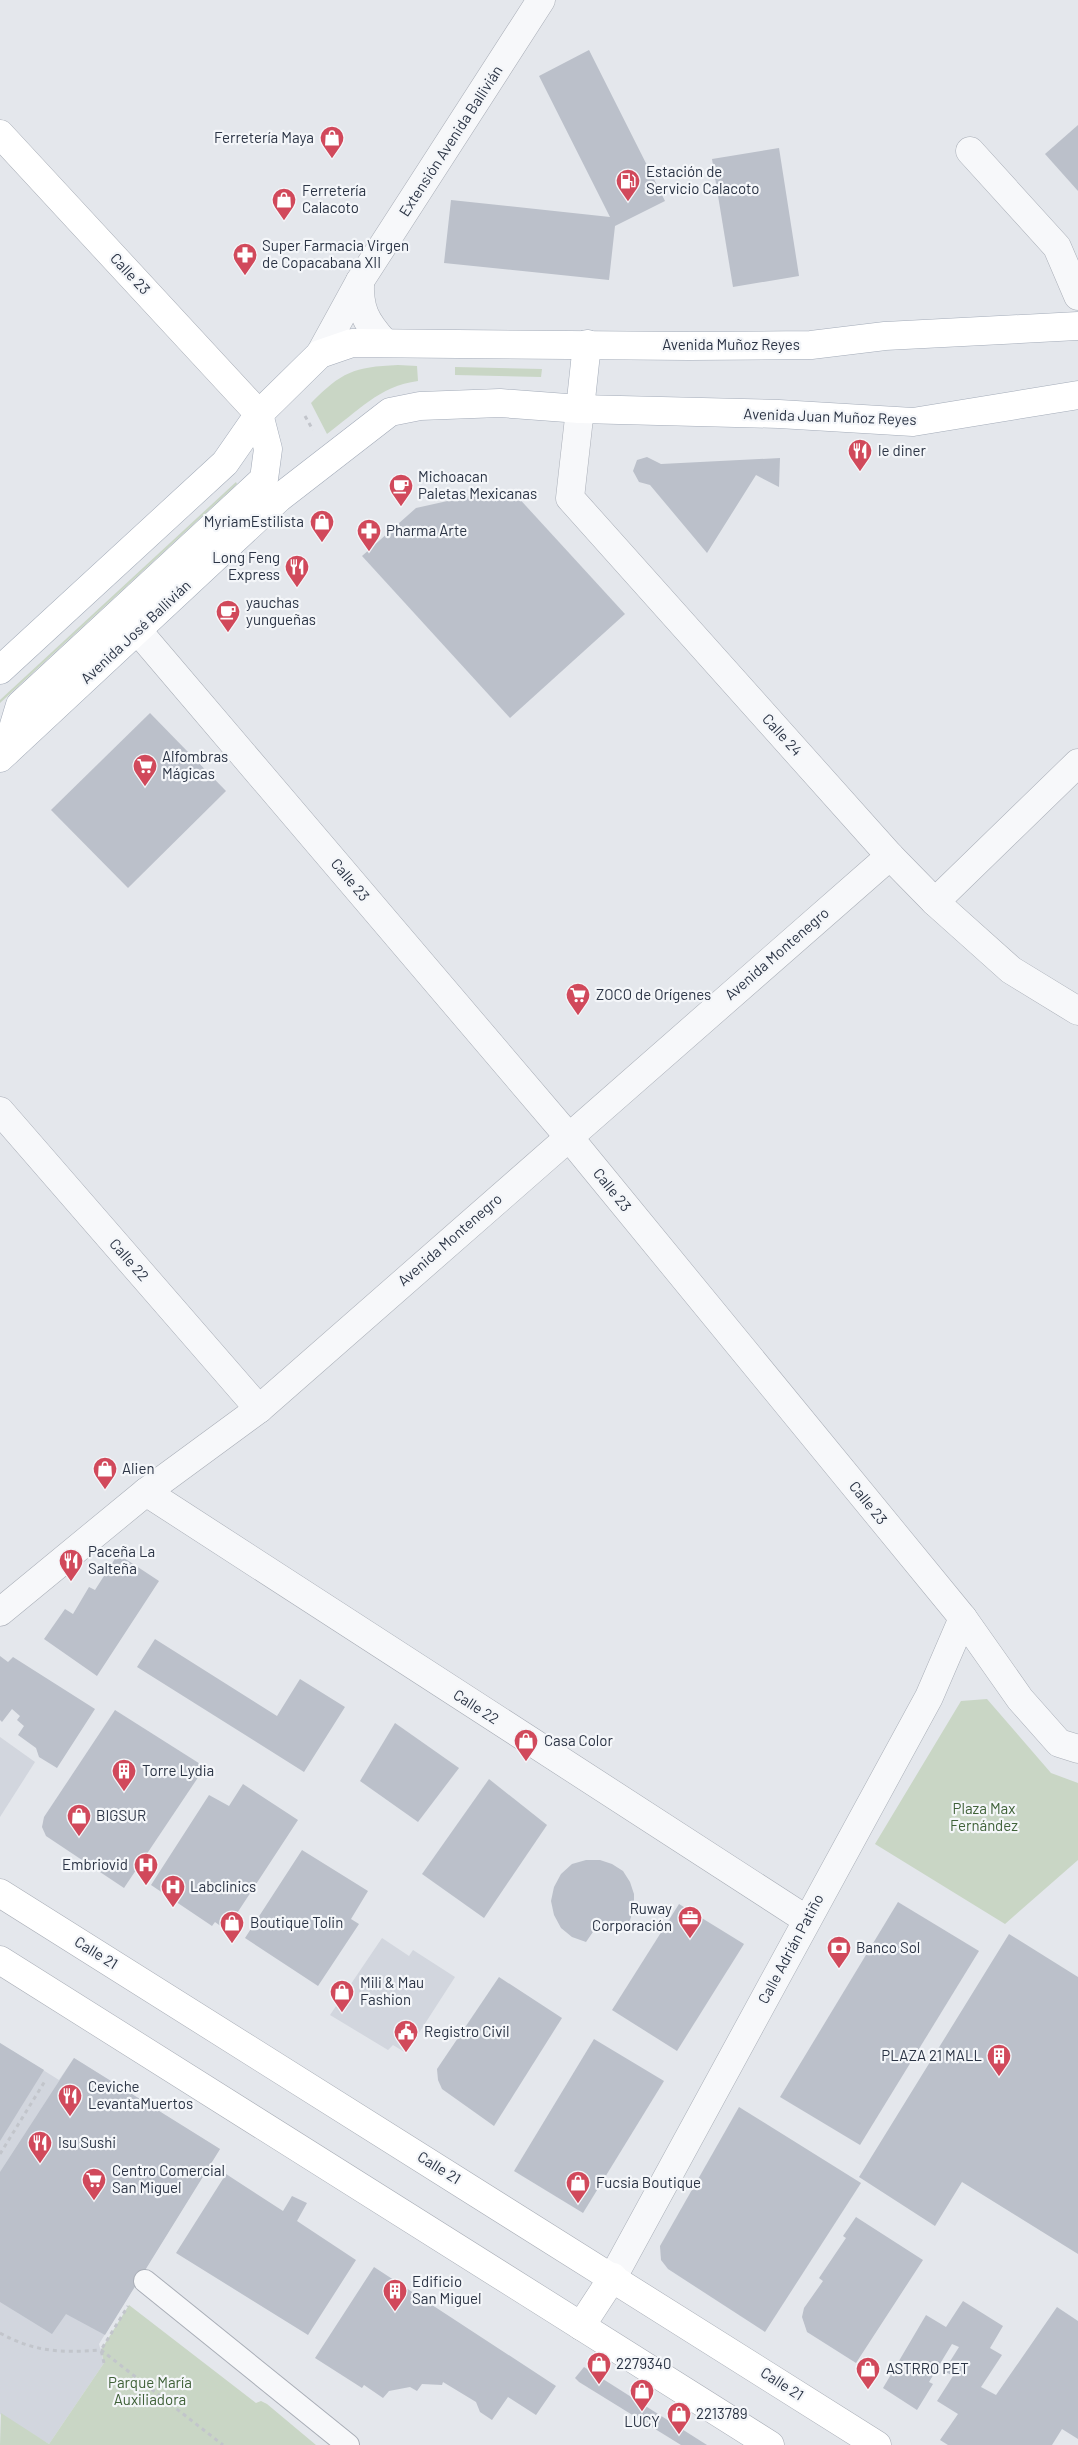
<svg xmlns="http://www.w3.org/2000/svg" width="1078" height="2445" font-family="Barlow,sans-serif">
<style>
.built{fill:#d2d6de}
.green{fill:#c9d6c5}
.building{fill:#bbc0ca}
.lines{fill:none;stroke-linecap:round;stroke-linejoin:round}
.lane-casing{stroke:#a9aeb7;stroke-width:24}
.street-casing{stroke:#a9aeb7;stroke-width:29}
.secondary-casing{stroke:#a9aeb7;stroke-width:29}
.primary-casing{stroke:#a3abb8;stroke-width:29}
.path{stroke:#c2c5cb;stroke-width:3;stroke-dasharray:4 4;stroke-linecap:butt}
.lane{stroke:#f7f8fa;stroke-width:22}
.street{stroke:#f7f8fa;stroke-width:28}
.secondary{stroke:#fff;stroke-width:28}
.primary{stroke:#fff;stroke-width:28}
.labels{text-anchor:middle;stroke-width:4.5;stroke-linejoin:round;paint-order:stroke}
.poi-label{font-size:15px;fill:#2b3445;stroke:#f4f6f9;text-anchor:start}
.street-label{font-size:15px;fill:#2b3445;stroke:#f4f6f9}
.park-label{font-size:15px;fill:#3f6138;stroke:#f4f6f9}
</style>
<rect width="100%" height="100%" fill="#e4e7ec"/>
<g class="built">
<polygon points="0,1737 35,1762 0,1817"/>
<polygon points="382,1938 409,1956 413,1950 455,1977 406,2053 393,2045 388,2050 330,2015"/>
<polygon points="0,2043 59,2080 74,2058 220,2149 99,2344 104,2363 49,2444 0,2414"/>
</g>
<g class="green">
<path d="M398,365L417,366L418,381C379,386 357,412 327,434L311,403C342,372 353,367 398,365Z"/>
<polygon points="455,367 542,369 541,377 455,375"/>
<polygon points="236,482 237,484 0,703 0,700"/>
<polygon points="987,1699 1051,1773 1078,1783 1078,1860 1005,1924 875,1844 961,1701"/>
<polygon points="129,2305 256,2403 261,2401 267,2404 316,2445 0,2445 1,2413 49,2444 104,2363 101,2350"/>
</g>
<g class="building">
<polygon points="589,50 665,201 615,226 609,280 444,263 451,200 610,217 539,76"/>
<polygon points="1078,125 1078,191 1045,154"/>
<polygon points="779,148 799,276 733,287 712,159"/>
<polygon points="647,457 661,464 780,458 779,487 756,475 707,553 650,485 639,482 633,471 637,460"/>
<polygon points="497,490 515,494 625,614 510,718 362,556 416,508"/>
<polygon points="150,713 226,791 128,888 51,810"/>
<polygon points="118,1554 159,1581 97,1676 44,1639 65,1609 73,1614 89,1587 95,1590"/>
<polygon points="155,1639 277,1716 300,1679 345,1707 304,1772 137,1667"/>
<polygon points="0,1656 8,1662 13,1657 95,1709 57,1768 39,1757 36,1748 18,1735 24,1726 17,1720 20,1716 12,1709 2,1722 0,1720"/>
<polygon points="115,1710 205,1767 124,1888 46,1836 42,1827 44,1817"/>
<polygon points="395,1723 459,1768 418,1822 360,1781"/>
<polygon points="489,1779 547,1825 484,1918 422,1874"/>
<polygon points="243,1784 298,1820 226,1930 215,1922 212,1926 151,1885 209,1795 229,1806"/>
<polygon points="302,1850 368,1891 351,1919 359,1924 318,1986 245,1938"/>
<polygon points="586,1860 600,1860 612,1864 623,1871 630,1882 634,1894 634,1908 630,1920 622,1930 595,1929 586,1942 572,1937 561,1928 554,1915 551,1901 554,1887 561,1874 572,1864"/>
<polygon points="898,1902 979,1951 860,2145 780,2097"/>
<polygon points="679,1904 744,1944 677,2051 612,2010"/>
<polygon points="1009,1934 1078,1977 1078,2254 962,2182 935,2226 859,2177"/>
<polygon points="499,1977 562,2018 494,2126 442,2089 438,2080 437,2069"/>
<polygon points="594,2039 664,2081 583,2213 514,2171"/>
<polygon points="0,2043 44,2070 0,2141"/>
<polygon points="74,2058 220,2149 105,2335 66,2314 52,2334 0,2302 0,2172"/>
<polygon points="739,2107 861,2183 765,2332 668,2269 661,2260 660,2246"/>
<polygon points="226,2174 283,2211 292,2196 307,2203 297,2221 356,2260 308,2335 176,2253"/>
<polygon points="856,2217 923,2260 856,2363 807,2332 802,2317 804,2308 823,2281 819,2278 846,2238 843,2236"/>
<polygon points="374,2267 556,2386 536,2415 508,2397 492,2420 480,2412 476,2402 443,2382 442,2385 422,2384 417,2391 410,2387 389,2391 383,2398 364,2385 362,2388 315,2358"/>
<polygon points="963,2301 1003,2326 990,2348 1002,2355 981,2387 996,2395 1057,2307 1078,2321 1078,2439 1062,2429 1052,2445 948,2445 940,2440 958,2414 937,2401 953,2376 944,2371 959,2347 952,2344 929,2382 933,2384 917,2410 883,2388 926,2315 946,2327"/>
<polygon points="584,2367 707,2445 681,2445 579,2382 575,2378"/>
</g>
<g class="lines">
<defs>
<polyline id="lane" points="145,2281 348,2445"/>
<g id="street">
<polyline points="970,151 1057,247 1078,296"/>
<path d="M360,281C359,309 365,321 384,342"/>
<polyline points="320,354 360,281 541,0"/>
<polyline points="580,409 570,498 890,856 935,902 1011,970 1078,1011"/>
<polyline points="138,631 568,1136 963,1618 1020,1699 1059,1743 1078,1749"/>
<polyline points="935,902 1078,763"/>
<polyline points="0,1111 259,1409"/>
<polyline points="146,1492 807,1920"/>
<polyline points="0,1612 146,1492 259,1409 890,856"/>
<polyline points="613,2277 929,1697 963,1618"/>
</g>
<g id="secondary">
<polyline points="0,134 259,414"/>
<polyline points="0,1893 877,2445"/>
<polyline points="0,1960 770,2445"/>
<polyline points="581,2326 613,2277"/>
</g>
<g id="primary">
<polyline points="580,409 587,344"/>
<polyline points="0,670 225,463 259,414 320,354 352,343 689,346 811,345 885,336 1078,326"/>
<polyline points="6,752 20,705 264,479 268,449 259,414"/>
<polyline points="0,758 279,498 390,412 420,406 500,403 580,409 779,414 913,422 1078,395"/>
</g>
</defs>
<use href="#lane" class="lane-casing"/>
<use href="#street" class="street-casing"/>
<use href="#secondary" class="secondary-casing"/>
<use href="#primary" class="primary-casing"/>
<g class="path">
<polyline points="305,416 313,430"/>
<polyline points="0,2154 45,2081"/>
<path d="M0,2333C34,2352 62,2353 101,2350L223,2445"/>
<polyline points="104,2363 101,2350 128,2306"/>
</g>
<use href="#lane" class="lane"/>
<use href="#street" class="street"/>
<use href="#secondary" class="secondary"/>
<use href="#primary" class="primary"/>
</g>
<defs>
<symbol id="shop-pin" viewBox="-11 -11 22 30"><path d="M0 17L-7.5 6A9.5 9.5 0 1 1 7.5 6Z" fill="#d1495b" stroke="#f4f6f9"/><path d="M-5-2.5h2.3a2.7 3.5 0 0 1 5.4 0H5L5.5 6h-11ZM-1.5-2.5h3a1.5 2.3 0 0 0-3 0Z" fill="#fff"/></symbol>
<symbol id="fuel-pin" viewBox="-11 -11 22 30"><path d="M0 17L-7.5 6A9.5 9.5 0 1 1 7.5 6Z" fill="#d1495b" stroke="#f4f6f9"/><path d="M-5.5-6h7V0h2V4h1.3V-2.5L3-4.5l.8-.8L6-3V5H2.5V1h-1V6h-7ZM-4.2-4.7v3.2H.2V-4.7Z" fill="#fff"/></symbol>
<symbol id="pharmacy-pin" viewBox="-11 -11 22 30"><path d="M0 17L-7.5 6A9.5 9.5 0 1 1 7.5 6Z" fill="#d1495b" stroke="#f4f6f9"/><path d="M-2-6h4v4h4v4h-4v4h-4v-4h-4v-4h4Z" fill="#fff"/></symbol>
<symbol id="restaurant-pin" viewBox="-11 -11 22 30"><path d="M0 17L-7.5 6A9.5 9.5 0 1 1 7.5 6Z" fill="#d1495b" stroke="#f4f6f9"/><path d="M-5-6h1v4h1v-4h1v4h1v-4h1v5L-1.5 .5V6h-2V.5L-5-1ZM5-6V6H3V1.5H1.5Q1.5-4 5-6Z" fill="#fff"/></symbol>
<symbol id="cafe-pin" viewBox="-11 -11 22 30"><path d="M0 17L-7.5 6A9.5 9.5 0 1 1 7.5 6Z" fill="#d1495b" stroke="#f4f6f9"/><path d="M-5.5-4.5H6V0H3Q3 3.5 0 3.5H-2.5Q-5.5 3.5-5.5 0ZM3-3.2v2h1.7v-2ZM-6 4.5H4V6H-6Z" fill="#fff"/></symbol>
<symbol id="supermarket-pin" viewBox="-11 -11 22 30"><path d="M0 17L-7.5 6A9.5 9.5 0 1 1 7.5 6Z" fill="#d1495b" stroke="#f4f6f9"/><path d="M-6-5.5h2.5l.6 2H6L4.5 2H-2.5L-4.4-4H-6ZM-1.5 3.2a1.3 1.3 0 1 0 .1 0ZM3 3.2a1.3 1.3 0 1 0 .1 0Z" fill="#fff"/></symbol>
<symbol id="building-pin" viewBox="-11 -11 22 30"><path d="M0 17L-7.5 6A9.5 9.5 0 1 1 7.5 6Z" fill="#d1495b" stroke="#f4f6f9"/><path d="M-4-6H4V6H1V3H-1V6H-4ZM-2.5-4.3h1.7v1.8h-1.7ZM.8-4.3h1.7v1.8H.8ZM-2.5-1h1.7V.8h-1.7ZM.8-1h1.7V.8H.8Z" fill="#fff"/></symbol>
<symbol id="hospital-pin" viewBox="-11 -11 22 30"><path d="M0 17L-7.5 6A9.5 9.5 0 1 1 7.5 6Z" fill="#d1495b" stroke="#f4f6f9"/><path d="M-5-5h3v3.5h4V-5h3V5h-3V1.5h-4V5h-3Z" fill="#fff"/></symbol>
<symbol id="office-pin" viewBox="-11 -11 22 30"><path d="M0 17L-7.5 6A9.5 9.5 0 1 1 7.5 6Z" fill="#d1495b" stroke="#f4f6f9"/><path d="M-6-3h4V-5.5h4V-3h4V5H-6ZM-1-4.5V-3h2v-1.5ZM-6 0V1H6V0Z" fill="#fff"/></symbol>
<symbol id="bank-pin" viewBox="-11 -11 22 30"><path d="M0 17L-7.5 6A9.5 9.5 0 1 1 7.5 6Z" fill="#d1495b" stroke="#f4f6f9"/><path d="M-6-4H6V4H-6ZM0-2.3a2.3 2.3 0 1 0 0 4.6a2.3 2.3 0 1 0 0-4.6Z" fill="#fff"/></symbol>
<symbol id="civic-pin" viewBox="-11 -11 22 30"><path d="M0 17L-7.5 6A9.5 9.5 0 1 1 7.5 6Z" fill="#d1495b" stroke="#f4f6f9"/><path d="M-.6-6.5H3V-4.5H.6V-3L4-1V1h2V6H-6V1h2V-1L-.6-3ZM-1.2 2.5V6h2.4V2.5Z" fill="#fff"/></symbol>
</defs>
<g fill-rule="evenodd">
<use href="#shop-pin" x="318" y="124" width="28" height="38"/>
<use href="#fuel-pin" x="614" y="167" width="28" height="38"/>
<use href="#shop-pin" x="270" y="186" width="28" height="38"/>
<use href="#pharmacy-pin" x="231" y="241" width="28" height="38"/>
<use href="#restaurant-pin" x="846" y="437" width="28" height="38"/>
<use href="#cafe-pin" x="387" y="472" width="28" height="38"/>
<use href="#shop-pin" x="308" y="508" width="28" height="38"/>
<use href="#pharmacy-pin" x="355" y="517" width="28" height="38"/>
<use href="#restaurant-pin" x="283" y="553" width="28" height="38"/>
<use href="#cafe-pin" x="214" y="598" width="28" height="38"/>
<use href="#supermarket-pin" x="131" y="752" width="28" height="38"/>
<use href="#supermarket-pin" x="564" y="981" width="28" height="38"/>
<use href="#shop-pin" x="91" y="1455" width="28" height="38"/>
<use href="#restaurant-pin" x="57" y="1547" width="28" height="38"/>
<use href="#shop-pin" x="512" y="1727" width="28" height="38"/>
<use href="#building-pin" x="110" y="1757" width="28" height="38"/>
<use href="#shop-pin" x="65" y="1802" width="28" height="38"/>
<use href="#hospital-pin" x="132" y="1851" width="28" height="38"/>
<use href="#hospital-pin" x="159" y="1873" width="28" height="38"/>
<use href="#office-pin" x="676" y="1904" width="28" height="38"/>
<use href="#shop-pin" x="218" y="1909" width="28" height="38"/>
<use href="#bank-pin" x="825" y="1934" width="28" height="38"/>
<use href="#shop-pin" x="328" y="1978" width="28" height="38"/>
<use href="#civic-pin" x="392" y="2018" width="28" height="38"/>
<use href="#building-pin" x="985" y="2042" width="28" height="38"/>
<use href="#restaurant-pin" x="56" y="2082" width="28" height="38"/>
<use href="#restaurant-pin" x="26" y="2129" width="28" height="38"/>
<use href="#supermarket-pin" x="80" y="2166" width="28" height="38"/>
<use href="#shop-pin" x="564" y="2169" width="28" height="38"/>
<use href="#building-pin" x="381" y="2277" width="28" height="38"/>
<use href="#shop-pin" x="585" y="2350" width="28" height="38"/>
<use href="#shop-pin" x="854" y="2355" width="28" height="38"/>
<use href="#shop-pin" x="628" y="2377" width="28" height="38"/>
<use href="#shop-pin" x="665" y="2400" width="28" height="38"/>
</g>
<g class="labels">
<g class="poi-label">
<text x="314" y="143" text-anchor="end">Ferretería Maya</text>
<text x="646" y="177">Estación de<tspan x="646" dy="17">Servicio Calacoto</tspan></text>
<text x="302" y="196">Ferretería<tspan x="302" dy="17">Calacoto</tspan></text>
<text x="262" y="251">Super Farmacia Virgen<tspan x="262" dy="17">de Copacabana XII</tspan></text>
<text x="878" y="456">le diner</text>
<text x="418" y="482">Michoacan<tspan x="418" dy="17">Paletas Mexicanas</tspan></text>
<text x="304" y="527" text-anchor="end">MyriamEstilista</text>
<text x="386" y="536">Pharma Arte</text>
<text x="280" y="563" text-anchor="end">Long Feng<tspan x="280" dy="17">Express</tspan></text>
<text x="246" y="608">yauchas<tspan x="246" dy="17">yungueñas</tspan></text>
<text x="162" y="762">Alfombras<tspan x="162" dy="17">Mágicas</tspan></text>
<text x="596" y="1000">ZOCO de Orígenes</text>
<text x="122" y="1474">Alien</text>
<text x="88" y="1557">Paceña La<tspan x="88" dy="17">Salteña</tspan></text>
<text x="544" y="1746">Casa Color</text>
<text x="142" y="1776">Torre Lydia</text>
<text x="96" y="1821">BIGSUR</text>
<text x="128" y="1870" text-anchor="end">Embriovid</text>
<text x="190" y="1892">Labclinics</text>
<text x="672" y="1914" text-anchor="end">Ruway<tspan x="672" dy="17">Corporación</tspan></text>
<text x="250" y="1928">Boutique Tolin</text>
<text x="856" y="1953">Banco Sol</text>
<text x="360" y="1988">Mili &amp; Mau<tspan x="360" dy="17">Fashion</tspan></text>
<text x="424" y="2037">Registro Civil</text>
<text x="982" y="2061" text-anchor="end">PLAZA 21 MALL</text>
<text x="88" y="2092">Ceviche<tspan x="88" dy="17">LevantaMuertos</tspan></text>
<text x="58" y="2148">Isu Sushi</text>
<text x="112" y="2176">Centro Comercial<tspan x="112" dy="17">San Miguel</tspan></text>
<text x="596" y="2188">Fucsia Boutique</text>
<text x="412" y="2287">Edificio<tspan x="412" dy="17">San Miguel</tspan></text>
<text x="616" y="2369">2279340</text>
<text x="886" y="2374">ASTRRO PET</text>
<text x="696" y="2419">2213789</text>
<text x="642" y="2427" text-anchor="middle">LUCY</text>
</g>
<g class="street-label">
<text transform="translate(451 141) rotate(-57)" y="5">Extensión Avenida Ballivián</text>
<text transform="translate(130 274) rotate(47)" y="5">Calle 23</text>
<text x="731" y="350">Avenida Muñoz Reyes</text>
<text transform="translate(830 417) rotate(2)" y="5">Avenida Juan Muñoz Reyes</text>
<text transform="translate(136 632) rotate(-43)" y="5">Avenida José Ballivián</text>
<text transform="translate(782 735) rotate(48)" y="5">Calle 24</text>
<text transform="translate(350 880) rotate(50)" y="5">Calle 23</text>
<text transform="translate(777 954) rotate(-41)" y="5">Avenida Montenegro</text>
<text transform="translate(612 1190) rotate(51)" y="5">Calle 23</text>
<text transform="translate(450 1240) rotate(-41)" y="5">Avenida Montenegro</text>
<text transform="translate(129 1260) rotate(49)" y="5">Calle 22</text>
<text transform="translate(868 1503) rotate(51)" y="5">Calle 23</text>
<text transform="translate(476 1707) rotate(33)" y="5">Calle 22</text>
<text transform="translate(791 1949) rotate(-62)" y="5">Calle Adrián Patiño</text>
<text transform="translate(96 1953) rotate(32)" y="5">Calle 21</text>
<text transform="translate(439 2168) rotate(32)" y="5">Calle 21</text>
<text transform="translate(782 2384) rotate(33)" y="5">Calle 21</text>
</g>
<g class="park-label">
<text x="984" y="1814">Plaza Max<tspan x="984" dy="17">Fernández</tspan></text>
<text x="150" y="2388">Parque María<tspan x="150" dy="17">Auxiliadora</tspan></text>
</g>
</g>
</svg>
